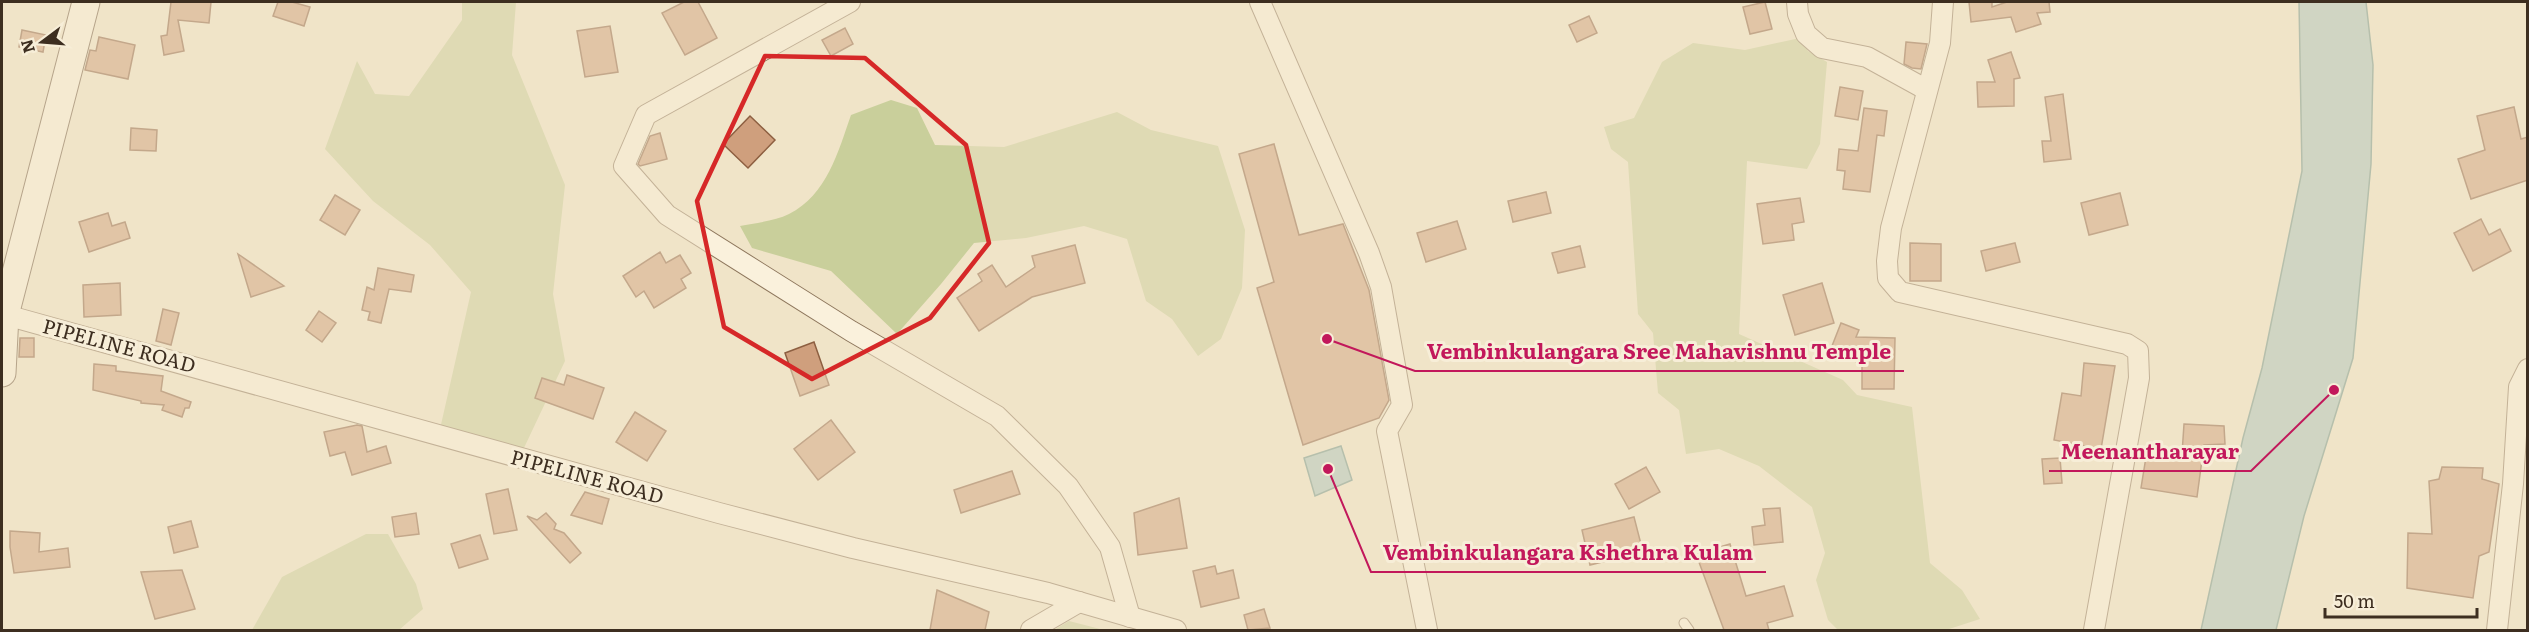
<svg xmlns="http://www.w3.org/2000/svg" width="2529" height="632" font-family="Literata,serif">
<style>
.green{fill:#c9cf9b}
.water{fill:#a9c4bc;stroke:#6f938a;stroke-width:1.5}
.building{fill:#cf9f7d;stroke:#8d5f41;stroke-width:1.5}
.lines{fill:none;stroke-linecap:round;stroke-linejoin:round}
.service-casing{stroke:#8d765c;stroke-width:11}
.minor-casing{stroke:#8d765c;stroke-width:22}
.secondary-casing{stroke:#6f573f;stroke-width:29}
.service{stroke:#faf1dc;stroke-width:9}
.minor{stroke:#faf1dc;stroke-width:20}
.secondary{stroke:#faf1dc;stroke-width:27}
.marked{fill:none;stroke:#d62828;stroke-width:4.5;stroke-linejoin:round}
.labels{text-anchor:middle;stroke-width:6;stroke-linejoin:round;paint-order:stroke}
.street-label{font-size:20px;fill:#3d2e20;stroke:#f7eed8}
.leader{fill:none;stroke:#c2185b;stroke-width:2}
.callout-dot{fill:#c2185b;stroke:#f7eed8;stroke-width:2}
.callout-label{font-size:21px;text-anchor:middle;font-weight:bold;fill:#c2185b;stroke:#f7eed8;stroke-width:6;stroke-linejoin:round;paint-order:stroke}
</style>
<rect width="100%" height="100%" fill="#f0e4c8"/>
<g class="green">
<polygon points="462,2 516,2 512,55 565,185 553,294 565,361 523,450 440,429 471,292 430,245 373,201 325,149 357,61 375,94 409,96 462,20"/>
<polygon points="1800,38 1808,51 1827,62 1820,144 1807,169 1747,161 1739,334 1843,380 1857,395 1912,407 1930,563 1962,590 1980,619 1946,630 1838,630 1828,620 1816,580 1825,553 1812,507 1759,466 1719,449 1686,454 1679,410 1658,393 1653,333 1638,314 1628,162 1611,149 1604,127 1634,118 1662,62 1693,43 1745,50"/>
<path d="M891,100L917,108L935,145L1004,147L1117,112L1151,130L1218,146L1245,230L1242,288L1221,339L1198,356L1172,319L1146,301L1127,239L1084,226L1026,238L974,243L941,284L897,334L831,271L752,248L740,226C755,223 775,221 789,214C827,195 838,152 851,115Z"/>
<polygon points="366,534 388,534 416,584 423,609 399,630 252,630 282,577"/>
<polygon points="1069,621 1104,630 1054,630"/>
</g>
<g class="water">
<polygon points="2299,2 2366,2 2373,65 2371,164 2353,358 2304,516 2276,630 2201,630 2243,438 2262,368 2302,171"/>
<polygon points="1341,446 1352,480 1315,496 1304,458"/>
</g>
<g class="building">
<polygon points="171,2 211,2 209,23 178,20 184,51 164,55 161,36 167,35"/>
<polygon points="278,2 292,2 310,7 304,26 273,16"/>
<polygon points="684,2 698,2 717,38 685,55 662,13"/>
<polygon points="1765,2 1772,29 1750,34 1743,7"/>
<polygon points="1969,2 1992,2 1992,7 2007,2 2049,2 2050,12 2037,13 2041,24 2016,32 2011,17 1971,22"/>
<polygon points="1589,16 1597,33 1577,42 1569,25"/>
<polygon points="610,26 618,72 585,77 577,31"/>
<polygon points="845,28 853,44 831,56 822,40"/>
<polygon points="22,30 46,35 43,52 19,47"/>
<polygon points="99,37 135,45 128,79 85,70 90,50 96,51"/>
<polygon points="1906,42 1927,44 1921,69 1912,68 1904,64"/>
<polygon points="2011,52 2020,78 2014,79 2014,106 1978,107 1977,82 1995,82 1988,60"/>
<polygon points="1840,87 1863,91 1858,120 1835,116"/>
<polygon points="2063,94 2071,159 2044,162 2042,141 2051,141 2045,97"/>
<polygon points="2514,107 2521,139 2528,137 2528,180 2471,199 2458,159 2485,150 2477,116"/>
<polygon points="1864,108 1887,111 1884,136 1877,135 1870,192 1843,189 1845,171 1837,170 1839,149 1858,151"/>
<polygon points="750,116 775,140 748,168 723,144"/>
<polygon points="131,128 157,130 156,151 130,150"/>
<polygon points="660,133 667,159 640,166 638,164 650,136"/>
<polygon points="1274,144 1299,235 1343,224 1369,290 1389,400 1379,418 1303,445 1257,288 1274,282 1239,154"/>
<polygon points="1546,192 1551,213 1513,222 1508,201"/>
<polygon points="2120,193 2128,225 2089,235 2081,203"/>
<polygon points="335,195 360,210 345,235 320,220"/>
<polygon points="1800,198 1804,222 1792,224 1794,240 1763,244 1757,204"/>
<polygon points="108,213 112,226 125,222 130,238 89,252 79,222"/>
<polygon points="2481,219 2489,235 2500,229 2511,251 2473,271 2454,233"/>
<polygon points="1457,221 1466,249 1426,262 1417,233"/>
<polygon points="1910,243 1941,244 1941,281 1910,281"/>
<polygon points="2015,243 2020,262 1986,271 1981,251"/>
<polygon points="1075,245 1085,283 1032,297 979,331 957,298 982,281 978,274 992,265 1006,287 1035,267 1032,256"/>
<polygon points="1580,246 1585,267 1558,273 1552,253"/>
<polygon points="660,252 666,263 680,255 691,273 681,279 686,288 654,308 644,291 636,297 623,276"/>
<polygon points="238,254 284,286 251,297"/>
<polygon points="378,268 414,275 411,292 389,289 381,323 368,320 370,312 362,310 367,287 374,290"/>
<polygon points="120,283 121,315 84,317 83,285"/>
<polygon points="1822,283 1834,323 1795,335 1783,295"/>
<polygon points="163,309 179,313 171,345 156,341"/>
<polygon points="319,311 336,323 322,342 306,330"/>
<polygon points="1841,323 1859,330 1856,337 1895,338 1894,389 1862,389 1862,364 1830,351"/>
<polygon points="20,338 34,338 34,357 19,357"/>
<polygon points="814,342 829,385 800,396 785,353"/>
<polygon points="2084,363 2115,366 2101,449 2054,440 2062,393 2081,396"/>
<polygon points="94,364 116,366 116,371 163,376 161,391 191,402 189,408 185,408 182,417 162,410 164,405 141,403 141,401 93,390"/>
<polygon points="567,375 604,388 593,419 535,398 542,378 564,385"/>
<polygon points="635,412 666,431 647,461 616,442"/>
<polygon points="831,420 855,452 818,480 794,449"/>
<polygon points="2184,424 2224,426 2225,444 2204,445 2197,497 2141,488 2146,457 2164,459 2165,451 2182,454"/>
<polygon points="357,425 362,426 367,452 386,446 391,463 352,475 345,452 330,456 324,432"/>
<polygon points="2060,458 2062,483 2044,484 2042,459"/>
<polygon points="1646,467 1660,492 1629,509 1615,484"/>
<polygon points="2442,467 2483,468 2482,479 2499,484 2489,552 2479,556 2473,598 2407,588 2408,533 2432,534 2429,481 2439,479"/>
<polygon points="1012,471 1020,494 961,513 954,490"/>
<polygon points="508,489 517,530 494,534 486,494"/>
<polygon points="585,492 609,499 602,524 571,515"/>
<polygon points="1179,498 1187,548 1138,555 1134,513"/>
<polygon points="1780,508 1783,542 1754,545 1752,527 1765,525 1763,509"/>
<polygon points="416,513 419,534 395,537 392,517"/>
<polygon points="546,513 556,524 554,529 564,533 581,553 570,563 527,516 537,520"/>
<polygon points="1634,517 1643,552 1590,565 1582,530"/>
<polygon points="191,521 198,547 174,553 168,527"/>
<polygon points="10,531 40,533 39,552 68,548 70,567 14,573 10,547"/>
<polygon points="480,535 488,559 459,568 451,544"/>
<polygon points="1730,544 1746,596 1784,586 1793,616 1767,623 1769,630 1724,630 1696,554"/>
<polygon points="1215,566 1217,574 1233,570 1239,598 1201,607 1193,571"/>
<polygon points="182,570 195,609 155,619 141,572"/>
<polygon points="937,590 989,612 985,630 930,630"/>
<polygon points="1264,609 1270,628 1248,630 1244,615"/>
</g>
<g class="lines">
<defs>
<polyline id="service" points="1684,623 1689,630"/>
<g id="minor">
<polyline points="850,2 646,115 624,166 667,215 851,331 997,416 1068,486 1110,547 1130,617"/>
<polyline points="1260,2 1369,253 1381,287 1402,405 1387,431 1427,630"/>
<polyline points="1797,2 1798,14 1806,34 1822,48 1867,57 1927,90"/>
<polyline points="1943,2 1940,43 1891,228 1887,261 1888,278 1900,292 2127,344 2138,351 2139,378 2094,630"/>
<polyline points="2,314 719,513 853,548 1048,593 1176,630"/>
<polyline points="1031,630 1079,602"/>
<polyline points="2497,630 2513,484 2519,387 2528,369"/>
</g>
<polyline id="secondary" points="2,373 5,315 86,2"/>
</defs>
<use href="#service" class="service-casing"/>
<use href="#minor" class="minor-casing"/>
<use href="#secondary" class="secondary-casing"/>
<use href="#service" class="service"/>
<use href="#minor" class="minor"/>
<use href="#secondary" class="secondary"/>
</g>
<path d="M0 0H2529V632H0ZM765,56L865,58L966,145L989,243L930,318L812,379L724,327L697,201Z" fill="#f0e4c8" fill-opacity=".55" fill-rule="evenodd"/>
<path class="marked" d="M765,56L865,58L966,145L989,243L930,318L812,379L724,327L697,201Z"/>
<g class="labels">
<g class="street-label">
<text transform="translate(119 346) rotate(15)" y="7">PIPELINE ROAD</text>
<text transform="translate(587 477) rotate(15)" y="7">PIPELINE ROAD</text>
</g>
</g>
<path class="leader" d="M1327 339L1415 371H1904M2334 390L2251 471H2049M1328 469L1371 572H1766"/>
<g class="callout-dot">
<circle cx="1327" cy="339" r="6"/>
<circle cx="2334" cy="390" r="6"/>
<circle cx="1328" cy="469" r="6"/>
</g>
<g class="callout-label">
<text x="1659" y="359">Vembinkulangara Sree Mahavishnu Temple</text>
<text x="2150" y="459">Meenantharayar</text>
<text x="1568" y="560">Vembinkulangara Kshethra Kulam</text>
</g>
<rect width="2529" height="632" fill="none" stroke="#3d2e20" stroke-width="6"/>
<g transform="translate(42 42) rotate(254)" stroke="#f7eed8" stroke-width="4.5" paint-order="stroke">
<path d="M0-4.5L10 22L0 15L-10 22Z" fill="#3d2e20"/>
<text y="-9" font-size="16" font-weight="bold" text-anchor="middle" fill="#3d2e20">N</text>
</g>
<path d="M2325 608v9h152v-9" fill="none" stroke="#3d2e20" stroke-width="3"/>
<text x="2334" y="608" font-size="18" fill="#3d2e20" stroke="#f7eed8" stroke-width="4.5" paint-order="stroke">50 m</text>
</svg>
